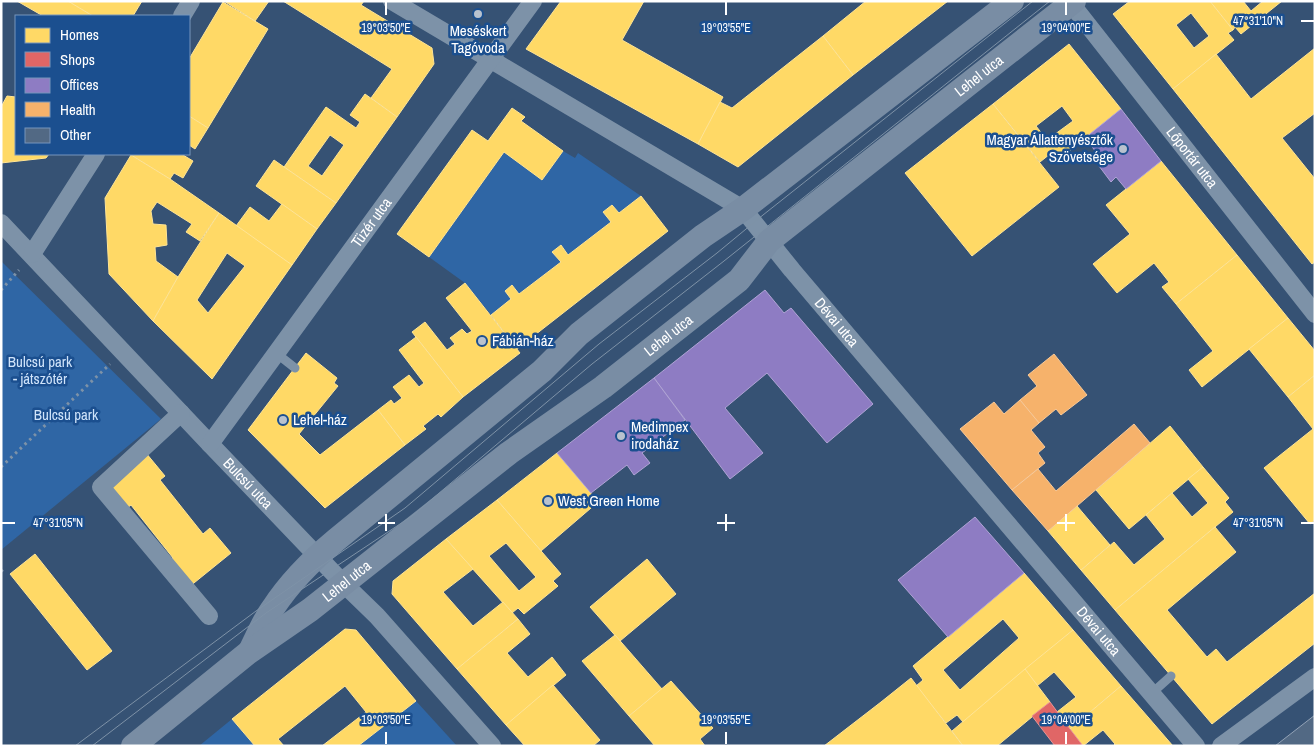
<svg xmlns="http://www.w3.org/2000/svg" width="1316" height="747" font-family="'Archivo Narrow',sans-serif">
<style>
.green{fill:#2f66a5}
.homes{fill:#ffd966;stroke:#ffe494;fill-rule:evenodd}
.shops{fill:#e06666;stroke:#e99494}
.offices{fill:#8e7cc3;stroke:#b0a3d5}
.health{fill:#f6b26b;stroke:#f9c997}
.building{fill:#526984;stroke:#92a2b6}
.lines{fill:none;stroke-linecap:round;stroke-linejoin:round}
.path{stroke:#7d92a8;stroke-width:3;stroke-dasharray:2.5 4;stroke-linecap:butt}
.lane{stroke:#7d92a8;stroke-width:9}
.street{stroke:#7d92a8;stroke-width:18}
.secondary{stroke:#798da4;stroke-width:24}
.tram{stroke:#7e92a7;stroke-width:1}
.ticks{fill:none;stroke:#fff;stroke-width:2}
.poi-dot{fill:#b9c2ce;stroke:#1b4f8f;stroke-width:2}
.labels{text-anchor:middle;stroke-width:5;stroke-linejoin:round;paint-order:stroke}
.poi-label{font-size:15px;fill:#fff;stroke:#1b4f8f;text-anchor:start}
.street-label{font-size:15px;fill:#fff;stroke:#1b4f8f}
.park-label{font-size:15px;fill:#cfe3fa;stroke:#1b4f8f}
.ticks-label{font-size:12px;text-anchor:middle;fill:#fff;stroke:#1b4f8f;stroke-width:5;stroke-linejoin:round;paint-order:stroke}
</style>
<rect width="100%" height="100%" fill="#365274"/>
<g class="green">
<polygon points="563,151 575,158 578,153 641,196 619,213 612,205 603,212 611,222 568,255 561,245 553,251 561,262 519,294 512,285 505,291 511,299 491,315 465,283 429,257 504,152 542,180"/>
<polygon points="1,261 161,419 1,550"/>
<polygon points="416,701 457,746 358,746"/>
<polygon points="232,719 255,746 199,746"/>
</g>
<g class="homes">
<polygon points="17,1 68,1 93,16 43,16"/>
<polygon points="68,1 142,1 133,16 93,16"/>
<polygon points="224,1 269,1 255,21"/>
<polygon points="283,1 364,1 361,5 432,48 434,64 397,117 371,98 392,69"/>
<polygon points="561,1 644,1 622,40 723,97 698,144 526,49"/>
<polygon points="866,1 948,1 853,75 823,36"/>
<path d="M1130,1H1210L1233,30L1228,33L1234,40L1173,89L1113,14ZM1191,13L1209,36L1194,48L1176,25Z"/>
<polygon points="1210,1 1243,1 1251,11 1263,1 1282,1 1241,34 1235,27 1233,30"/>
<polygon points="223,2 268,29 208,128 189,116 189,59"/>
<polygon points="823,36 853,75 738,167 698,144 720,102 732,108"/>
<path d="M1069,44L1121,109L1056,162L1050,154L1040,162L993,104ZM1062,106L1073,121L1047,140L1036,126Z"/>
<polygon points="1315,48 1315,113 1282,138 1315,179 1315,262 1312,264 1173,89 1216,54 1251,99"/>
<path d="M365,94L397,117L336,203L284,167L326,107L356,128L360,122L350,115ZM330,135L344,145L322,176L308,166Z"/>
<polygon points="7,96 16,97 16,154 49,154 46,158 1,163 1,107"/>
<polygon points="993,104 1059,187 972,256 905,173"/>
<polygon points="512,108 525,117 521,121 563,151 542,180 504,152 429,257 397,234 472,130 488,141"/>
<polygon points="189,116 208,128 195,149 189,145"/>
<polygon points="131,154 184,154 183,155 193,161 183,178 174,173 170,179 131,155"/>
<polygon points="131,155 170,179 219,213 200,241 186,232 192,224 157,202 151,211 153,224 166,225 167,245 155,247 156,261 178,277 153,321 109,274 105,198"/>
<polygon points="274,160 336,203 317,229 256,186"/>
<polygon points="1161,161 1237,255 1176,304 1162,287 1169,282 1154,263 1117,293 1093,264 1130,234 1106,205"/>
<polygon points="641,196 668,231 517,349 491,315 511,299 505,291 512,285 519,294 561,262 552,252 561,245 568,255 611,222 603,212 612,205 619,213"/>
<polygon points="282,204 317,229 292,265 236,226 250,207 269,221"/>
<path d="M219,213L292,265L212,379L153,321L178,277ZM227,253L245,266L208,313L197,300Z"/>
<polygon points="1237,255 1288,318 1202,387 1189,370 1213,351 1176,304"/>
<polygon points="465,283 520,353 463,397 412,332 425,322 447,350 455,344 450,338 462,329 467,334 472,331 446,298"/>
<polygon points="1288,318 1315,351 1315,375 1288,397 1249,349"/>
<polygon points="416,337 463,397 441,417 438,414 423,426 426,429 405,445 378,410 391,400 394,404 402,398 393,387 409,375 419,387 424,383 399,350"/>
<polygon points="306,353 337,378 334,383 338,386 299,434 320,455 378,410 405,445 325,508 248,430"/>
<polygon points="1315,375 1315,520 1310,524 1264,468 1313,429 1288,397"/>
<polygon points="1170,426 1203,467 1129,529 1096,490"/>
<polygon points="146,453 165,476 160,480 203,534 210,528 231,553 189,587 169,561 173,558 131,505 127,508 107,484"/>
<polygon points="557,453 598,502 541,551 497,500"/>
<polygon points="1203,467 1229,498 1225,502 1233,512 1115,610 1081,570 1114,542 1134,565 1165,539 1146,515 1172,493 1192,517 1208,503 1188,479"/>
<path d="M497,500L561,574L553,581L558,586L524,614L518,608L512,613L446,539ZM506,543L536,577L519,591L489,556Z"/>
<polygon points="1077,506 1110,545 1081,570 1048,531"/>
<polygon points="1215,527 1236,552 1167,610 1207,657 1216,649 1227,662 1315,593 1315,643 1212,724 1115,610"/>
<polygon points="446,539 473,569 443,592 473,626 503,602 518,619 457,669 392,594 393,581"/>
<polygon points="35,554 112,651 87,670 10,574"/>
<polygon points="647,559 676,594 620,641 590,607"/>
<path d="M1024,573L1073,630L963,722L957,715L946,723L916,686L923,680L913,666ZM1003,619L1019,638L960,690L943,670Z"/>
<polygon points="518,619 530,634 507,653 528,677 552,657 566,675 506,725 457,669"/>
<polygon points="345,629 356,630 416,701 358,746 322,746 366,712 345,686 278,739 284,746 255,746 232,719"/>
<polygon points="1073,630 1121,686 1070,729 1057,712 1076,697 1054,672 1037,686 1025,669"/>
<polygon points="615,635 662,689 629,716 582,661"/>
<polygon points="1025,669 1050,702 997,746 963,746 952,731"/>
<polygon points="911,678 963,746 824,746 881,702"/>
<polygon points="671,681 713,728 700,739 705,746 655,746 629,716"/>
<polygon points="553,685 600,740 593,746 525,746 506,725"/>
<polygon points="1121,686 1148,717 1173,746 1113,746 1115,744 1103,730 1083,746 1070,729"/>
</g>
<polygon class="shops" points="1050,702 1070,729 1083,746 1055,746 1032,716"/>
<g class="offices">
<polygon points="1121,109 1161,161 1126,189 1116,177 1111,182 1099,166 1104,162 1085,138"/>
<polygon points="765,290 784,313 791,308 873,404 827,443 767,373 725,408 763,453 730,479 654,378"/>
<polygon points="654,378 685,420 642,453 650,463 634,475 627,465 591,493 557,453"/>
<polygon points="975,517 1024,573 948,637 898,580"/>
</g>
<g class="health">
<polygon points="1054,354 1087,395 1061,415 1056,409 1039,423 1020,400 1037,386 1028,375"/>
<polygon points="1020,400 1039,423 1031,430 1045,447 1038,453 1045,463 1012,490 960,429 994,402 1004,414"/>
<polygon points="1134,424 1150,443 1048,531 1012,490 1038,469 1056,491"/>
</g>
<polygon class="building" points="1315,715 1315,746 1275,746"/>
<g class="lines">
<g class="path">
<polyline points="1,290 19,270"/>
<polyline points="1,467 110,364"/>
<polyline points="1,570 4,573"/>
</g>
<g class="lane">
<polyline points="276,353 295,368"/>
<polyline points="1152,693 1171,676"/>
</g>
<g class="street">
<path id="s1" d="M392,1L743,209L792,270L1196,746"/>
<path id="s2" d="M1069,1L1315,314"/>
<polyline points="182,16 191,1"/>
<path id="s3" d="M1,223L210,444L343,583L377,616L492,746"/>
<polyline points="32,254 96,154"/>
<polyline points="181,413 101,487 209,616"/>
<path id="s4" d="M210,444L533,1"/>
<polyline points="1221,746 1315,677"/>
</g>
<g class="secondary">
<path d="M251,649C258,635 264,620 273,608C290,582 312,560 336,540L542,371L579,334L703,236L743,209L1012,1"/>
<path id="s5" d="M133,746L249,652L310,610L509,453L603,387L739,280L769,241L1074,1"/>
</g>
<g class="tram">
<polyline points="75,746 256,611 405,508 599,344 717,253 763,215 1033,1"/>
<polyline points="92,746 266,613 412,516 592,364 724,261 1050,1"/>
</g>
</g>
<path class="ticks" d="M386,2V15M726,2V15M1066,2V15M1301,21H1314M386,514V531M726,514V531M1066,514V531M2,523H15M378,523H395M717,523H735M1057,523H1075M1301,523H1314M386,732V744M726,732V744M1066,732V744"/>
<g class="poi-dot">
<circle cx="478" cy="14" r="5"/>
<circle cx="1123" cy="149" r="5"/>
<circle cx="482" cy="341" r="5"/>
<circle cx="283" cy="420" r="5"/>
<circle cx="621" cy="436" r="5"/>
<circle cx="548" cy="501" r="5"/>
</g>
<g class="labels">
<g class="poi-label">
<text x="478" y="36" text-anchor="middle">Meséskert<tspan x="478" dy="17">Tagóvoda</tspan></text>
<text x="1113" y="145" text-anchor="end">Magyar Állattenyésztők<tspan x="1113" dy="17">Szövetsége</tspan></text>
<text x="492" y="346">Fábián-ház</text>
<text x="293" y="425">Lehel-ház</text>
<text x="631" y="432">Medimpex<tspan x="631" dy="17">irodaház</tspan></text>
<text x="558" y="506">West Green Home</text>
</g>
<g class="street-label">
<text dy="5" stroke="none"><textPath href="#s5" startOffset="1081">Lehel utca</textPath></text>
<text dy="5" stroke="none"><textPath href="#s2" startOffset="199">Lőportár utca</textPath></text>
<text dy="5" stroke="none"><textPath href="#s4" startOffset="274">Tüzér utca</textPath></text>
<text dy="5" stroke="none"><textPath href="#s1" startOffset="555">Dévai utca</textPath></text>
<text dy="5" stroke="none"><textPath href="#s5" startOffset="675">Lehel utca</textPath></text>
<text dy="5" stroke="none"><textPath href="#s3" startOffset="359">Bulcsú utca</textPath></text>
<text dy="5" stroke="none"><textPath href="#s5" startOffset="270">Lehel utca</textPath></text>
<text dy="5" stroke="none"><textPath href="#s1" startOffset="960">Dévai utca</textPath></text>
</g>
<g class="park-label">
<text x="40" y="367">Bulcsú park<tspan x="40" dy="17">- játszótér</tspan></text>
<text x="66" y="420">Bulcsú park</text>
</g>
</g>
<g class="ticks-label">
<text x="1258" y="25">47°31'10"N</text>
<text x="386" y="32">19°03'50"E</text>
<text x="726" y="32">19°03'55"E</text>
<text x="1066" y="32">19°04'00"E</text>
<text x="58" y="527">47°31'05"N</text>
<text x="1258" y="527">47°31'05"N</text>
<text x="386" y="724">19°03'50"E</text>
<text x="726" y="724">19°03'55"E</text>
<text x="1066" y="724">19°04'00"E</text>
</g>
<rect width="1316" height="747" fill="none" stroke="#ffffff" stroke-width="5"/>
<rect x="15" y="15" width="175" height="140" fill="#1b4f8f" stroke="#7695bc"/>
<rect x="25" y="28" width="25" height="15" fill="#ffd966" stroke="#7695bc"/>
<text x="60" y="40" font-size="15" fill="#ffffff">Homes</text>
<rect x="25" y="52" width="25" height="15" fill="#e06666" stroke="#7695bc"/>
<text x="60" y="65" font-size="15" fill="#ffffff">Shops</text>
<rect x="25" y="78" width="25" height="15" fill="#8e7cc3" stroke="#7695bc"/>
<text x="60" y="90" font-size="15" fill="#ffffff">Offices</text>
<rect x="25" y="102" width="25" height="15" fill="#f6b26b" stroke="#7695bc"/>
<text x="60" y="115" font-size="15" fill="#ffffff">Health</text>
<rect x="25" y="128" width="25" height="15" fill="#526984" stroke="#7695bc"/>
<text x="60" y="140" font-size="15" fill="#ffffff">Other</text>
</svg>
